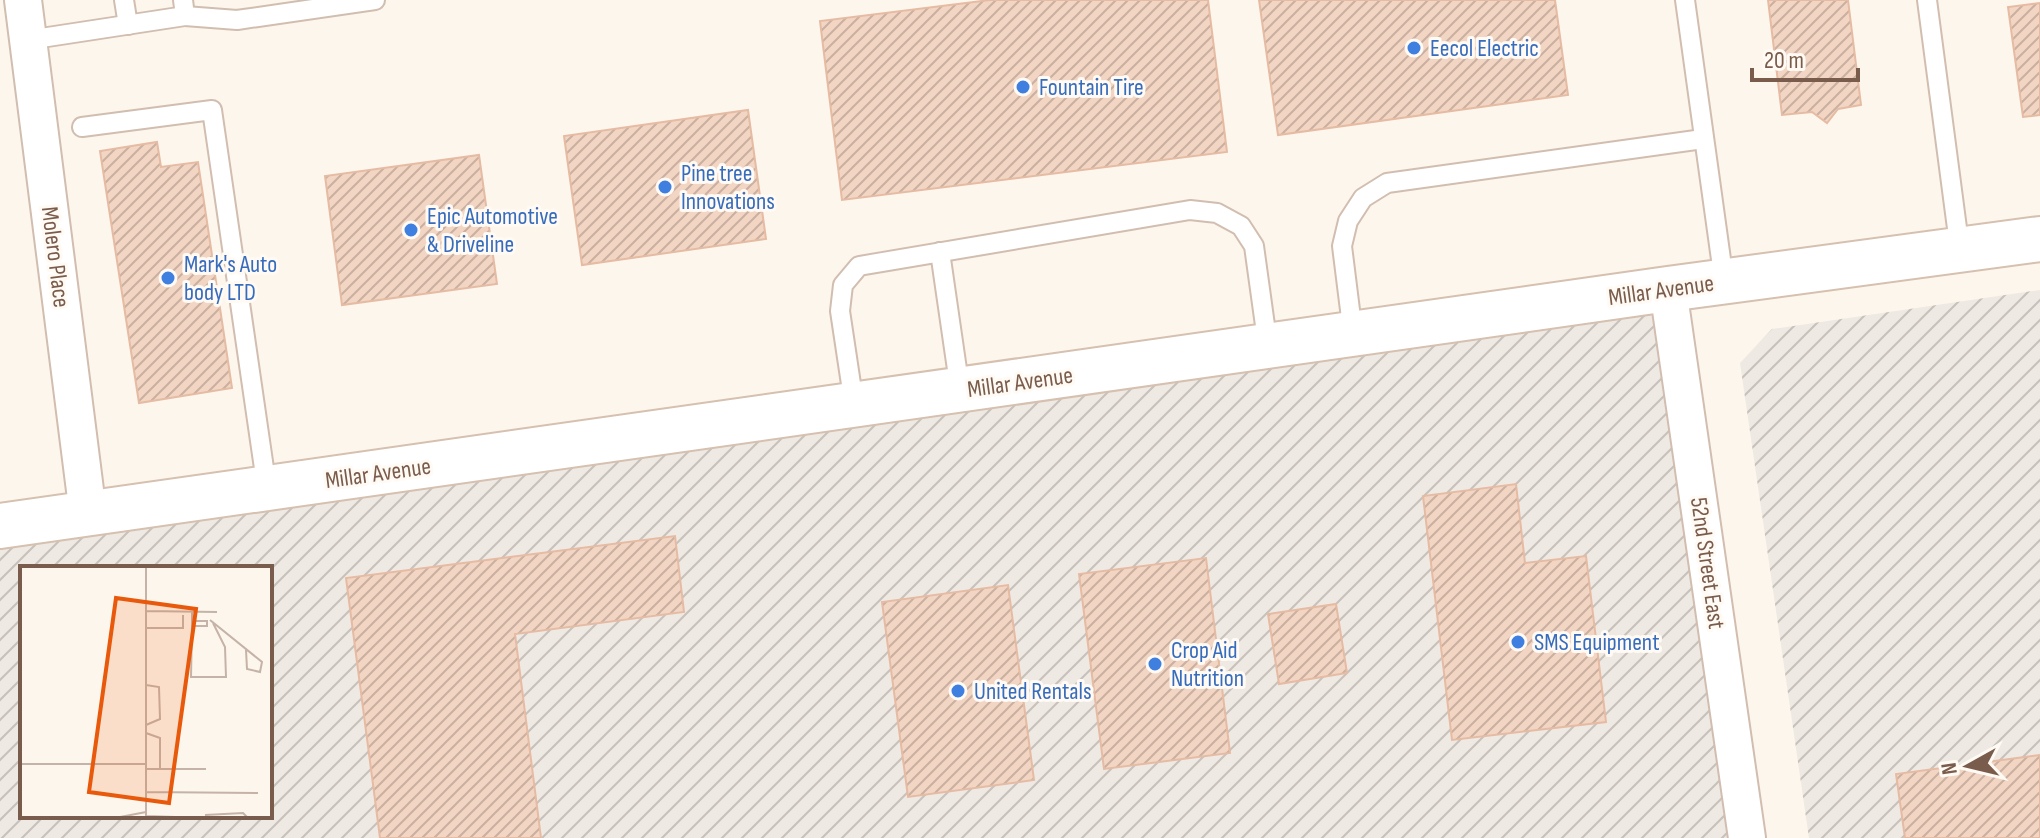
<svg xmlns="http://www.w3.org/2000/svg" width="2040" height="838" font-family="'Sofia Sans Condensed',sans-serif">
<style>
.industrial{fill:url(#industrial-furrows);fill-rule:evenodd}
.building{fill:url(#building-hatch);stroke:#e6bba3;stroke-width:2}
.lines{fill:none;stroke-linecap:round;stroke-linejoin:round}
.lane-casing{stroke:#d1beb0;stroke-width:22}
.street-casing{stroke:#d1beb0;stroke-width:40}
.secondary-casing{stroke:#d6c0b0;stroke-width:48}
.lane{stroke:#fff;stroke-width:18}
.street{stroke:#fff;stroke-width:36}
.secondary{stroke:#fff;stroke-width:44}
.shop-dot{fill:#3f7fe0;stroke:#fffaf3;stroke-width:3}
.labels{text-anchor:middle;stroke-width:6;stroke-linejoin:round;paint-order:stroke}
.shop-label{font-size:24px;fill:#366cbe;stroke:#fffaf3;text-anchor:start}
.street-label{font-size:24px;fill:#7a5c4d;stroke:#fffaf3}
.inset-road{fill:none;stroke:#c5b3a7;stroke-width:2}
.view{fill:#e8590c;fill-opacity:0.15;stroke:#e8590c;stroke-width:4}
.inset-edge{fill:none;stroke:#7a5c4d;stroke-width:4}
</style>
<defs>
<pattern id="industrial-furrows" width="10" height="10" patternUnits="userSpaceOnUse" patternTransform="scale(2)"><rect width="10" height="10" fill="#efe9e4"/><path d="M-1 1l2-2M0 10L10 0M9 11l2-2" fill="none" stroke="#c7c0bb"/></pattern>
<pattern id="building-hatch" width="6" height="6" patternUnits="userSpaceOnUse" patternTransform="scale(2)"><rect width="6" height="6" fill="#f3d5c3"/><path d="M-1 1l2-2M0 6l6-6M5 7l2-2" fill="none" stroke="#cab0a1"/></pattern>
</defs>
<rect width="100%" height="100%" fill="#fdf6ec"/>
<g class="industrial">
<path d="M1668,289L1747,838H0V525ZM22,568H270V816H22Z"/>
<polygon points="2040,290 2040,838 1809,838 1740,363 1772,329"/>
</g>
<g class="building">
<polygon points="990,0 1208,0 1227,152 842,200 820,21"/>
<polygon points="1259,0 1555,0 1568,95 1278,135"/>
<polygon points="1768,0 1848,0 1861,105 1838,109 1827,123 1812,112 1782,115"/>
<polygon points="2040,3 2040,115 2023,117 2008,7"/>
<polygon points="748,110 766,239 582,265 564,136"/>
<polygon points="157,142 161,167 198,162 232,388 139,403 100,151"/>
<polygon points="479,155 497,284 342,305 325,176"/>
<polygon points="1516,484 1525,563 1586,556 1606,722 1452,740 1423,496"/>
<polygon points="675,536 684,612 515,634 541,838 380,838 346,578"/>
<polygon points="1206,558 1230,753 1104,769 1079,574"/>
<polygon points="1008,585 1034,780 908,797 882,602"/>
<polygon points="1336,604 1347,673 1279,684 1268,614"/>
<polygon points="2040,755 2040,838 1905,838 1896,774"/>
</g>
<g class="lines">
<defs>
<g id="lane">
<polyline points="124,0 128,25"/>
<polyline points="1685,0 1724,281"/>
<polyline points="1927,0 1960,251"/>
<polyline points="185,16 237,20 375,0"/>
<polyline points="28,40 185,16 183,0"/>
<polyline points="82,127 212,110 267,489"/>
<polyline points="940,252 960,390"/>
<polyline points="1353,334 1342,246 1348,221 1363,198 1387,183 1703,139"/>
<polyline points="854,404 840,311 843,285 859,266 1190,210 1217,213 1241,226 1254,246 1268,347"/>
</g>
<g id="street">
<polyline points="23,0 88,514"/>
<polyline points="1668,289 1747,838"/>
</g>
<polyline id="secondary" points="0,526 1668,289 2040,239"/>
</defs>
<use href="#lane" class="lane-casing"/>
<use href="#street" class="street-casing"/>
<use href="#secondary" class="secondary-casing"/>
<use href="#lane" class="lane"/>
<use href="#street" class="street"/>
<use href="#secondary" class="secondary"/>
</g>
<g class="shop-dot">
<circle cx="1414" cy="48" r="8"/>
<circle cx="1023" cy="87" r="8"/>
<circle cx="665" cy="187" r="8"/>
<circle cx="411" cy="230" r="8"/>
<circle cx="168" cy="278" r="8"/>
<circle cx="1518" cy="642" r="8"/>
<circle cx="1155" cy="664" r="8"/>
<circle cx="958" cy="691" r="8"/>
</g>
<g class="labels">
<g class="shop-label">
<text x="1430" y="56">Eecol Electric</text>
<text x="1039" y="95">Fountain Tire</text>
<text x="681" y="181">Pine tree<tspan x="681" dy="28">Innovations</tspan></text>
<text x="427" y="224">Epic Automotive<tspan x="427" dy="28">&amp; Driveline</tspan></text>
<text x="184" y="272">Mark's Auto<tspan x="184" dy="28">body LTD</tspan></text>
<text x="1534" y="650">SMS Equipment</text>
<text x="1171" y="658">Crop Aid<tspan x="1171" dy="28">Nutrition</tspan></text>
<text x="974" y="699">United Rentals</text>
</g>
<g class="street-label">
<text transform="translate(56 257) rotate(83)" y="8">Molero Place</text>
<text transform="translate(1661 290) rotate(-8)" y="8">Millar Avenue</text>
<text transform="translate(1020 382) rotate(-8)" y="8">Millar Avenue</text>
<text transform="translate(378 473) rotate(-8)" y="8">Millar Avenue</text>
<text transform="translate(1708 563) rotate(82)" y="8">52nd Street East</text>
</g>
</g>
<g transform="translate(20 566)">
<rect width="252" height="252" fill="#fdf6ec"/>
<path class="inset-road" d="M126,45L197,46M172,45V60H187V55H172M190,54L242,96L240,106L227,103L226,84M172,60L171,111H206L205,81L193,57M126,62H163V49M126,159L140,153L139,121L126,119M126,167L140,172V203M0,198H126M126,203H186M126,226L238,227M185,249L223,247L228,252M126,250L185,252M95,252L126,246M126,252V0"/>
<path class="view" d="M96,32L176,43L149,237L69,226Z"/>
<rect width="252" height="252" class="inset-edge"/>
</g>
<g transform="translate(1968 766) rotate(262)" stroke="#fffaf3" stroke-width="6" paint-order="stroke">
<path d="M0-6L14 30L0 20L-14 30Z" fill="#7a5c4d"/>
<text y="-12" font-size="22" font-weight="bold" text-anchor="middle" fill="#7a5c4d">N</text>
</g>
<path d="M1752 68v12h106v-12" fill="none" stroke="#7a5c4d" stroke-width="4"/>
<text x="1764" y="68" font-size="24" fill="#7a5c4d" stroke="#fffaf3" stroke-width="6" paint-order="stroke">20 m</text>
</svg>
